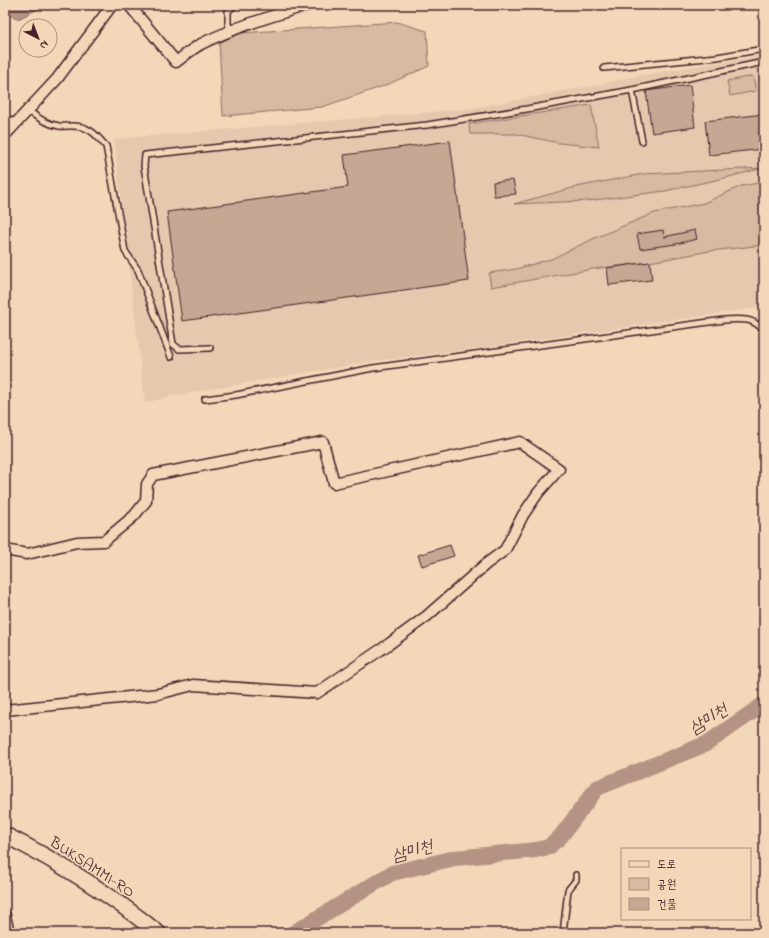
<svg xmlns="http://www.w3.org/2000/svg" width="769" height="938" font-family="'Indie Flower','Poor Story',sans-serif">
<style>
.built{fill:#e4c9ae}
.green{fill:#d7baa1;stroke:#906c66}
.water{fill:#b59384;stroke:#8a6560}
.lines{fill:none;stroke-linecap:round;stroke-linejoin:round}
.river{stroke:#b59384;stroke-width:16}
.building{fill:#c5a794;stroke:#4a1f2b}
.lane-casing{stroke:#4a1f2b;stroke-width:8}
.street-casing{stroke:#4a1f2b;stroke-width:13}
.secondary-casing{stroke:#4a1f2b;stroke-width:18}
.lane{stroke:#f2d8b9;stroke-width:5}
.street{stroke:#f2d8b9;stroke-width:10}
.secondary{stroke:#f2d8b9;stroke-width:15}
.labels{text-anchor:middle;stroke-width:3;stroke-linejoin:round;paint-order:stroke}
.street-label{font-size:16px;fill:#4a1f2b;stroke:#f2d8b9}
.water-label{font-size:17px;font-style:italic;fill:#653c41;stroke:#f2d8b9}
</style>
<rect width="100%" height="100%" fill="#f2d8b9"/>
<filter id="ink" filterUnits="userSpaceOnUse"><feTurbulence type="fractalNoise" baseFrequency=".025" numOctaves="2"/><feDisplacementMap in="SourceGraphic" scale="8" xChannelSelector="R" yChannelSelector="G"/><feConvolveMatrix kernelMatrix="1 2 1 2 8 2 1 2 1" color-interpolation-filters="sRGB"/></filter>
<g filter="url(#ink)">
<polygon class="built" points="764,55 764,307 480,348 375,361 176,395 145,403 114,139 467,109 590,86 641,75"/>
<g class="green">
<polygon points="397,22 427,31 429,66 384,86 322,107 223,116 219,43 240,33"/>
<polygon points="753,76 756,91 730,96 727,81"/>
<polygon points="591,105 599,147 559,143 516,134 470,134 469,124"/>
<polygon points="763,168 725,178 665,191 587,201 514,204 576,187 643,174"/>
<polygon points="764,182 764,245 710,251 650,262 593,269 491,287 489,273 516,269 551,259 595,238 654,213 704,203 741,186"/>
</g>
<polygon class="water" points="5,5 46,5 18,19 5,13"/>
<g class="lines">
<g class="river">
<polyline points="557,840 561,836 597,788 706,744 764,704"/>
<polyline points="293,933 392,873 455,858 536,850 549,847 553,843"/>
</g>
</g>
<g class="building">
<polygon points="690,85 695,127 652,133 646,91"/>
<polygon points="764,114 764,149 709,155 705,121"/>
<polygon points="450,141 469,281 182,321 167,212 348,187 344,155"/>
<polygon points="513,180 516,194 494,196 493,182"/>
<polygon points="663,230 664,237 695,230 697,239 676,244 640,249 637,234"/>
<polygon points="650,262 652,280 609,285 607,268"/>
<polygon points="450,545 454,556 422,566 418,555"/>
</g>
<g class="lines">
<defs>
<g id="lane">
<polyline points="230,31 228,23 228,11 235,5"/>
<polyline points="604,68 717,57 764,49"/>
<polyline points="632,90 642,141"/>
<path d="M28,110C37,118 47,124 59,126C68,127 79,124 87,129C95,132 100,140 106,146L125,251L138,270L171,357"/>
<polyline points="5,117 17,123"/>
<polyline points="210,348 179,349 173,344 144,166 145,155 427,125 527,109 632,90 764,62"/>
<path d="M205,399L236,395L373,368L724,320C741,319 753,317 764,331"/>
<polyline points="563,933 568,890 576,880 576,875"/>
</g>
<g id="street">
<path d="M129,5L176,62C184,56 192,49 201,44C235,27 272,16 308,5"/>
<polyline points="5,135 57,79 112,5"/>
<polyline points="5,550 27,554 77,542 104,541 134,516 146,501 147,484 153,475 323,442 334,483 520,442 559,469 538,493 523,515 505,550 486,564 427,616 389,644 317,693 193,685 158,694 5,710"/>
<polyline points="5,916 9,933"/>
</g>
<path id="secondary" d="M5,835C59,862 111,895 158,933"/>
</defs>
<use href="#lane" class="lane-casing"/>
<use href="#street" class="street-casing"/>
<use href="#secondary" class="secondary-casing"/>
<use href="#lane" class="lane"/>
<use href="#street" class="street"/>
<use href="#secondary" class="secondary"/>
</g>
</g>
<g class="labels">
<g class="street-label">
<text transform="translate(93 866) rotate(33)" y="6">BUKSAMMI-RO</text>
</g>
<g class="water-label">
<text transform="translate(708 718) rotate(-32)" y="6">삼미천</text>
<text transform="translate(412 850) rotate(-15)" y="6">삼미천</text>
</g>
</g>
<rect width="769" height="938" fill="none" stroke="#f2d8b9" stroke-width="20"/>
<rect x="10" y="10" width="749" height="918" fill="none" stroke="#4a1f2b" stroke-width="1.5" filter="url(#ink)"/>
<rect x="621" y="848" width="130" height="72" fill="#f2d8b9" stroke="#af8e80"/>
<rect x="629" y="861" width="20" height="6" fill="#f2d8b9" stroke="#af8e80"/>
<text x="657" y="868" font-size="12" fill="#4a1f2b">도로</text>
<rect x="629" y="878" width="20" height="12" fill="#d7baa1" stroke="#af8e80"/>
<text x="657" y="888" font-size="12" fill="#4a1f2b">공원</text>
<rect x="629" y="898" width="20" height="12" fill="#c5a794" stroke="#af8e80"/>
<text x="657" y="908" font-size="12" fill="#4a1f2b">건물</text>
<g transform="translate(38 38) rotate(138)"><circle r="19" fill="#f2d8b9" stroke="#af8e80"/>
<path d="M0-3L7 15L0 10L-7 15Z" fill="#4a1f2b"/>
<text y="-6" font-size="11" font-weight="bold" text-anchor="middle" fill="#4a1f2b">N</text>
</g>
</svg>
